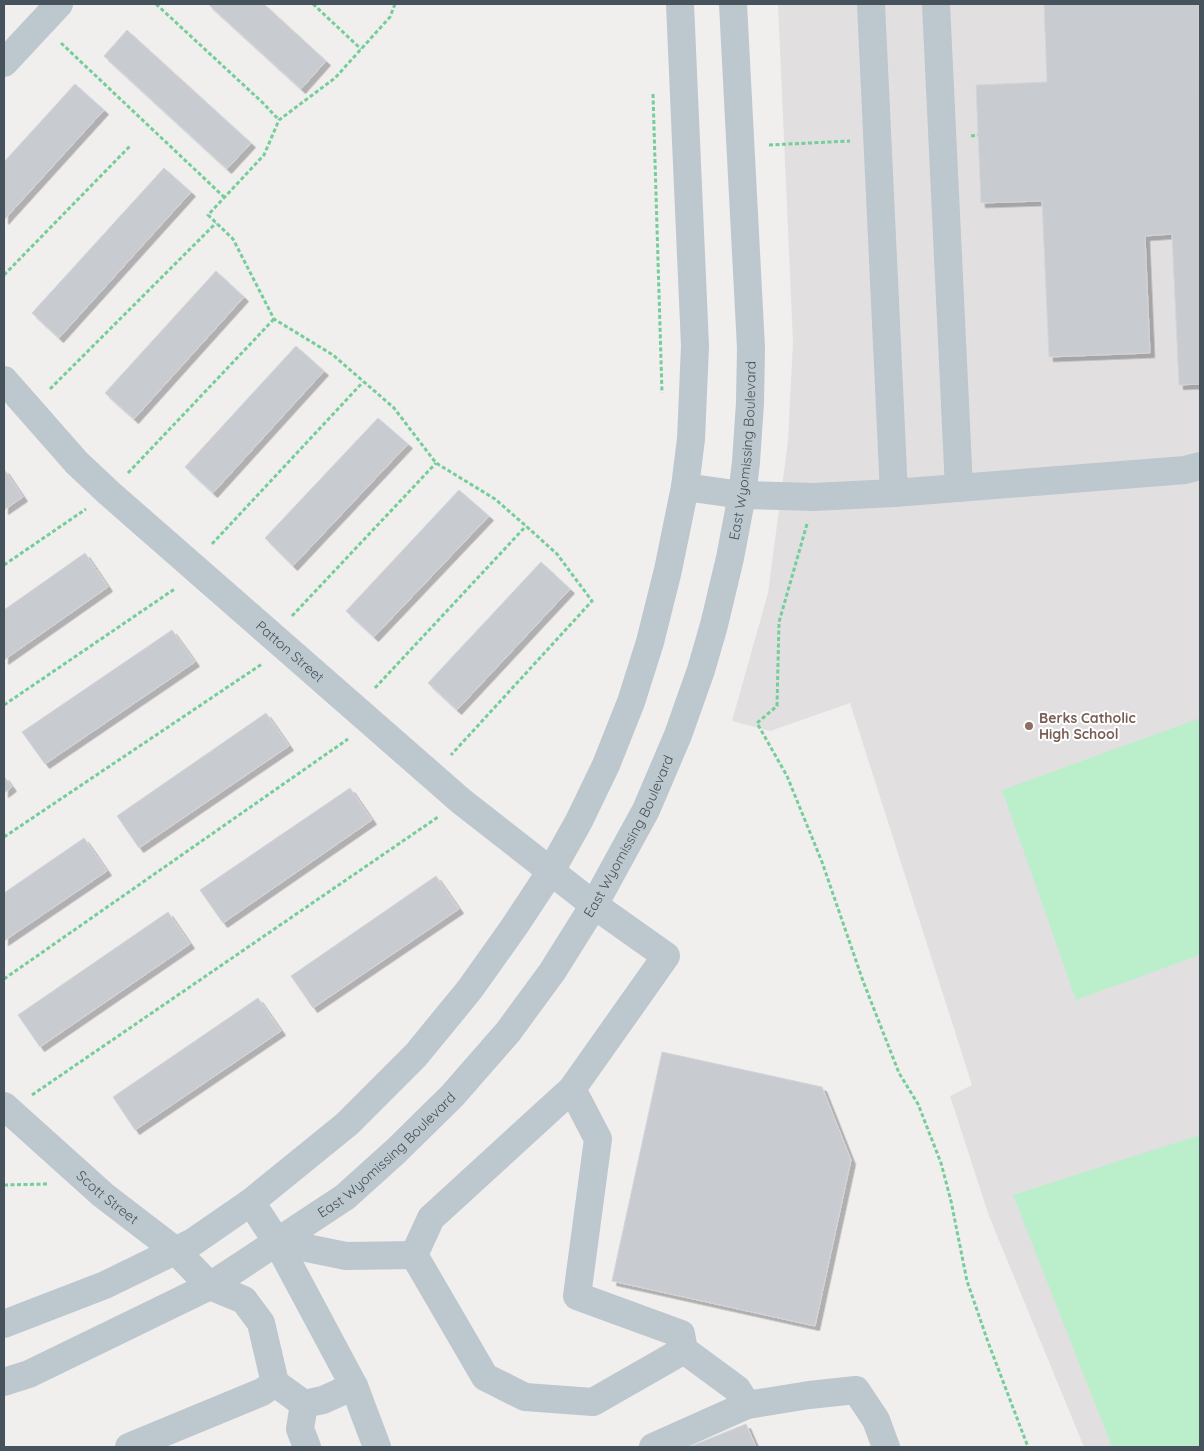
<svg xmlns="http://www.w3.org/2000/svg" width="1204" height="1451" font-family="Quicksand,sans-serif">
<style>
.education{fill:#e2dfe0}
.garden{fill:#bbefcb}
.building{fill:#c8ccd1;stroke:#d2d5da;filter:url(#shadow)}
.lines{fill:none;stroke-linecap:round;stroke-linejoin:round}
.path{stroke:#73ce99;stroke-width:3;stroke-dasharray:4 2.5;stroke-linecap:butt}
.minor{stroke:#bcc7ce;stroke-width:28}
.education-dot{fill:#8d6e63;stroke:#fff;stroke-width:2}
.labels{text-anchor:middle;stroke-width:4;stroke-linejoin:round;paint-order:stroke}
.street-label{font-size:14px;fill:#46535c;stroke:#fff}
.education-label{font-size:14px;font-weight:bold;fill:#785e54;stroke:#fff;text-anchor:start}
</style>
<defs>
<filter id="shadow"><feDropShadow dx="4.5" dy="4.5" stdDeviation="0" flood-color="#0004"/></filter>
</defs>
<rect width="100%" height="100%" fill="#f1eeee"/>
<polygon class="education" points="778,4 1200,4 1200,1447 1084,1447 989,1216 950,1096 972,1085 850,703 770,731 732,721 768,593 788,441 793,342"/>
<g class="garden">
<polygon points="1200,718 1200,955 1076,1000 1002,790"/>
<polygon points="1200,1135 1200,1447 1112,1447 1013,1195"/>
</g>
<g class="building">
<polygon points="208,4 264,4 326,61 301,89"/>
<polygon points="1044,4 1199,4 1200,384 1179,385 1172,234 1145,236 1150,353 1049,357 1042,201 981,203 976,85 1047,82"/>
<polygon points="127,30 251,143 227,169 104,56"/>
<polygon points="75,84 104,110 4,220 4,162"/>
<polygon points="164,168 191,192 59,338 32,313"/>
<polygon points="216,271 244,297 134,419 105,393"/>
<polygon points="296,346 324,371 213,493 185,467"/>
<polygon points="378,418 408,444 293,566 265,538"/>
<polygon points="4,469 23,497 4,510"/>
<polygon points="459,490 489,516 374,637 346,611"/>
<polygon points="85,553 108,587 4,660 4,610"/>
<polygon points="541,562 570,589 457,710 428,683"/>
<polygon points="172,630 195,662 45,764 22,732"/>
<polygon points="266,713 289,746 139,848 117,816"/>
<polygon points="4,776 12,787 4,793"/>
<polygon points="350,788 372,820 223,923 200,890"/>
<polygon points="84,838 107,871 4,941 4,893"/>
<polygon points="436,876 459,909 313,1008 291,976"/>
<polygon points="168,912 190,944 40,1047 18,1015"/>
<polygon points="258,998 281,1031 135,1130 113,1097"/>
<polygon points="662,1052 822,1087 851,1160 815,1326 612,1281"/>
<polygon points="746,1424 756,1447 689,1447"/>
</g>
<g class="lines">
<g class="path">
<polyline points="156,4 263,103 279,120"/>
<polyline points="313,4 361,49"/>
<polyline points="395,4 390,17 335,78 279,120 264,155 208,215 233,239 274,319 333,355 394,408 436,463 495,499 526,526 557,554 592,601 451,755"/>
<polyline points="61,43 224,197"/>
<polyline points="653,94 662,393"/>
<polyline points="971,136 978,135"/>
<polyline points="769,145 850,141"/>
<polyline points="4,275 131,145"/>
<polyline points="50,389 216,223"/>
<polyline points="128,473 274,319"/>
<polyline points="807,524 779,622 777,706 757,723 787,776 822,862 863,981 899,1073 918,1104 941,1163 951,1201 967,1281 988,1342 1028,1447"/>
<polyline points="212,544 363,382"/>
<polyline points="4,565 86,509"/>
<polyline points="292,616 436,463"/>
<polyline points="375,688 526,526"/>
<polyline points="4,705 176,588"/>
<polyline points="4,837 262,664"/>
<polyline points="4,979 348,739"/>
<polyline points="32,1095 438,817"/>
<polyline points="4,1185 48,1184"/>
</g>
<g class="minor">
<polyline points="871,4 894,493"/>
<polyline points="936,4 959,488"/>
<polyline points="4,63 59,4"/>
<path id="s1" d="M4,380L77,463L109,493L461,801L594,905L666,956L572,1089L431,1218L414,1255L485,1377L525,1397L593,1402L684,1350L681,1334L577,1296L598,1139L572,1089"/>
<polyline points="685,487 742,495 814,497 894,493 1185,470 1200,466"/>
<path id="s2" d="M4,1106L103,1195L176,1251L210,1286L244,1300L261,1323L275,1383L304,1404L323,1400L354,1386"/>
<polyline points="251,1202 277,1242 354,1386 377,1447"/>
<polyline points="277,1242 346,1256 414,1255"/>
<polyline points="4,1324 105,1285 193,1242 251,1202 347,1124 416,1055 470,989 514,927 551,871 579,821 606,765 631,702 650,642 668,570 685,487 691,439 695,346 680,4"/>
<polyline points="684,1350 737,1389 747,1405 809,1395 856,1390 876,1420 886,1447"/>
<path id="s3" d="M4,1382L29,1374L210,1286L345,1197L396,1151L452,1096L508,1032L552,972L594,905L646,810L678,735L701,670L714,625L730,558L742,495L746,462L750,403L751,348L733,4"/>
<polyline points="304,1404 300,1429 307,1447"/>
<polyline points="129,1447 262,1392 275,1383"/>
<polyline points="653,1447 747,1405"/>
</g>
</g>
<circle class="education-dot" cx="1029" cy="726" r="5"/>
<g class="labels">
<g class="street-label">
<text dy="5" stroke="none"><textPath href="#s3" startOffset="1258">East Wyomissing Boulevard</textPath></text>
<text dy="5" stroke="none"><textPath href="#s1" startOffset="395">Patton Street</textPath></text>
<text dy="5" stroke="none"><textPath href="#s3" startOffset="852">East Wyomissing Boulevard</textPath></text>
<text dy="5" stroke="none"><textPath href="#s3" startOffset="448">East Wyomissing Boulevard</textPath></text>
<text dy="5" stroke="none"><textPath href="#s2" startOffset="138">Scott Street</textPath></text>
</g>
<g class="education-label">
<text x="1039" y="723">Berks Catholic<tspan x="1039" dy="16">High School</tspan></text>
</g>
</g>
<rect width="1204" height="1451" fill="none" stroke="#46535c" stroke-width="10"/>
</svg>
